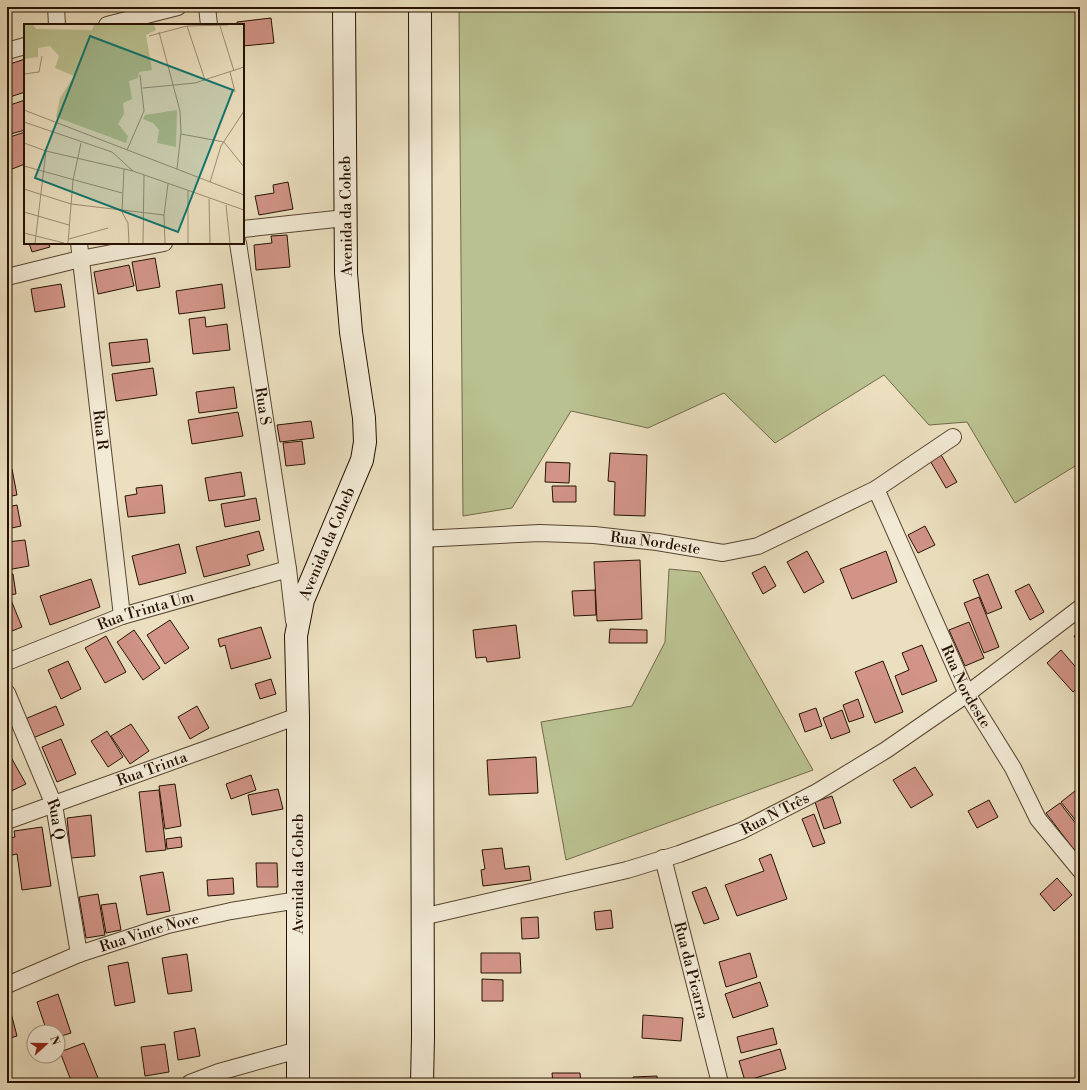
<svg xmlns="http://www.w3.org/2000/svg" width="1087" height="1090" font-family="'Libre Bodoni',serif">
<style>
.green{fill:#bac190;stroke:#706a48}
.building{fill:#d19487;stroke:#261201}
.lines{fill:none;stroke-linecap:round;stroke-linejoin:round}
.minor-casing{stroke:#574530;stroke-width:18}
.secondary-casing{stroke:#261201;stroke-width:24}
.minor{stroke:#f2ead5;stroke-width:16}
.secondary{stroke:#f2ead5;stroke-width:22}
.labels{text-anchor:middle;stroke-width:3;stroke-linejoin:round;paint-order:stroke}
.street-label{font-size:15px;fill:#261201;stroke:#f2ead5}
.inset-road{fill:none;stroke:#9c8d73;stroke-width:1}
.view{fill:#0f766e;fill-opacity:0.15;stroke:#0f766e;stroke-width:2}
.inset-edge{fill:none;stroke:#261201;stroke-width:2}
</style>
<rect width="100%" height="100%" fill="#ebdfbf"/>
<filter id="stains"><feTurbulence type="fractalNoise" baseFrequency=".005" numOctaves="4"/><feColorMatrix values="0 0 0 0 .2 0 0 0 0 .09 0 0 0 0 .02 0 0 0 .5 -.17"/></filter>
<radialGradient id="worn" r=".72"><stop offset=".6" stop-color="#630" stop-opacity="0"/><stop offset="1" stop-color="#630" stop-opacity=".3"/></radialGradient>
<g class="green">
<polygon points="459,7 1080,7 1080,463 1015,503 967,422 929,425 884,375 775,443 724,393 648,428 571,411 512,508 463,516"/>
<polygon points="669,569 700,572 813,770 566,860 541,722 632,706 665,642"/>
</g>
<g class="building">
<polygon points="271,18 274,43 243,46 243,25 237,25 237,22"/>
<polygon points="25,59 25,92 7,98 7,65"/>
<polygon points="25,100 25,130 7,135 7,106"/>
<polygon points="25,132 25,164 12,169 7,154 7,138"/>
<polygon points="288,182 293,209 259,215 255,196 274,193 273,185"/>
<polygon points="287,235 290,267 256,270 254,245 272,243 271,236"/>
<polygon points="29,243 48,243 50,247 32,252"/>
<polygon points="155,258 160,287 137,291 132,262"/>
<polygon points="129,265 134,286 98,294 94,272"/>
<polygon points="61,284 65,307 35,312 31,289"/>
<polygon points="222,284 225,308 179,314 176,291"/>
<polygon points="205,317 206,327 227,324 230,350 193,354 189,319"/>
<polygon points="147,339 150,362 112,366 109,343"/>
<polygon points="153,368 157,395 116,401 112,374"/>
<polygon points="234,387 237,408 199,413 196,392"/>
<polygon points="238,412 243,436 192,444 188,420"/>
<polygon points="311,421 314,438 280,442 277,425"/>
<polygon points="302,441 305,464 286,466 283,443"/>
<polygon points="610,453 647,455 645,516 614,515 615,482 608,481"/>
<polygon points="940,453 957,482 946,488 929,459"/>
<polygon points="546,462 570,463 569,483 545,482"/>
<polygon points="12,469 17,495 7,497 7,470"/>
<polygon points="241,472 245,496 209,501 205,478"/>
<polygon points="162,485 165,513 128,517 125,496 137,494 136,488"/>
<polygon points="552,486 576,486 576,502 553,502"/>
<polygon points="256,498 260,520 225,527 221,504"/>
<polygon points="17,505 21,526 7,529 7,507"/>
<polygon points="925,526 935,545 918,553 908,535"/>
<polygon points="259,531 264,550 247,555 250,565 204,577 196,547"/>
<polygon points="25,540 29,566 7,570 7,542"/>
<polygon points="179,544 186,573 139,585 132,556"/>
<polygon points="807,551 824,582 804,593 787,562"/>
<polygon points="886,551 897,582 852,599 840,569"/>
<polygon points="640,560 642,619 597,621 594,562"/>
<polygon points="765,566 776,586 763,594 752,573"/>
<polygon points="13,574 16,594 7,595 7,575"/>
<polygon points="988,574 1002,608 987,614 973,580"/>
<polygon points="91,579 100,607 50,625 40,596"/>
<polygon points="1029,584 1044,612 1030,620 1015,591"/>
<polygon points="595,590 596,615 574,616 572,591"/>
<polygon points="979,597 999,647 984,653 964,603"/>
<polygon points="11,600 22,627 7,633 7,602"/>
<polygon points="170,620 189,648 165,664 147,635"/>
<polygon points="969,622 984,658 965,666 949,630"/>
<polygon points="516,625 520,658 487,662 486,657 476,658 473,630"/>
<polygon points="261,627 271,658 231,669 225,645 220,647 218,639"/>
<polygon points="610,629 647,630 647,643 609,643"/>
<polygon points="134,630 160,668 143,680 117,642"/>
<polygon points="1080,632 1080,645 1074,636"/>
<polygon points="106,636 126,672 105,683 85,648"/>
<polygon points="922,645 937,681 902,695 895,676 909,670 902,653"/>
<polygon points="1061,650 1080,672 1080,686 1073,692 1047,663"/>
<polygon points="68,661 81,689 61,699 48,670"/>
<polygon points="883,661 903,712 875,723 855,672"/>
<polygon points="271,679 276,694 260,699 255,684"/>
<polygon points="858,699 864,717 849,722 843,705"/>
<polygon points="56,706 64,725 33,738 25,719"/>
<polygon points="197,706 209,728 190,739 178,717"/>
<polygon points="816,708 822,726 805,732 799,714"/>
<polygon points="842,710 850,732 831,739 823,718"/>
<polygon points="131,724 149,751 130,764 111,736"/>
<polygon points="107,731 123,757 108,767 91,741"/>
<polygon points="61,739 76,774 57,782 42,747"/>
<polygon points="7,752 8,752 26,784 7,793"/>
<polygon points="536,757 538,793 489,795 487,760"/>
<polygon points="915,767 933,795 911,808 893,780"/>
<polygon points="251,775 256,790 231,799 226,784"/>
<polygon points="175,784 181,826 165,829 159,786"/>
<polygon points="278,789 283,809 252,815 248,795"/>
<polygon points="159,790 166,850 146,852 139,792"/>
<polygon points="1075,791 1080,797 1080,826 1061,802"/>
<polygon points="832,796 841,823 824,829 815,802"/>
<polygon points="989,800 998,817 977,828 968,811"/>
<polygon points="1060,803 1080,829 1080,847 1075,851 1046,813"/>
<polygon points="814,814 825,843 813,847 802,819"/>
<polygon points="91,815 95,856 71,858 67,818"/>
<polygon points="42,827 51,886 22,890 17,854 7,856 7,838 15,837 14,831"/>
<polygon points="181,837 182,847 167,849 166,839"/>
<polygon points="502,848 505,869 529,866 531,880 483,886 481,870 485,869 482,850"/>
<polygon points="771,854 787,899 737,916 725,885 764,871 759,859"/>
<polygon points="256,863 277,863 278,887 257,887"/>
<polygon points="163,872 170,911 147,915 140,876"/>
<polygon points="233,878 234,894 208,896 207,880"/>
<polygon points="1057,878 1072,895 1054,911 1040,894"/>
<polygon points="706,887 719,919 704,924 692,892"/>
<polygon points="98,894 105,935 86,938 79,897"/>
<polygon points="116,903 121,930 106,933 101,905"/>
<polygon points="611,910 613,928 596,930 594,912"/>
<polygon points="538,917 539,938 522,939 521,918"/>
<polygon points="481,953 520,953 521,973 481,973"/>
<polygon points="750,953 757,977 726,987 719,962"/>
<polygon points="187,954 192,991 168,994 162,958"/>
<polygon points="128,962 135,1002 115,1006 108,966"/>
<polygon points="482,979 503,980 503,1001 482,1001"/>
<polygon points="760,982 768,1006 733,1018 725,994"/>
<polygon points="58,994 71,1033 58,1037 58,1032 47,1032 37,1002"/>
<polygon points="10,1009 17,1036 7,1039 7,1010"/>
<polygon points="643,1015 683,1018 681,1041 642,1038"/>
<polygon points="195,1028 200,1056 178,1060 174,1032"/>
<polygon points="773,1028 777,1044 741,1053 737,1037"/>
<polygon points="84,1043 100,1083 72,1083 60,1052"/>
<polygon points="165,1044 169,1072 145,1076 141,1047"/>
<polygon points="780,1049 786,1069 745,1081 739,1061"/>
<polygon points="552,1073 580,1073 581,1083 553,1083"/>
<polygon points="657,1076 658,1083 633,1083 633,1077"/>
</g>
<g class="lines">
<defs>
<g id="minor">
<polyline points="56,7 57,25"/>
<polyline points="207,7 209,25"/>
<polyline points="107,25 178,7"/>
<polyline points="7,51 25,46"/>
<polyline points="243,229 345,218"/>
<path id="s1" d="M79,243L122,616"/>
<path id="s2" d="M238,243L288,569L294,621"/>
<polyline points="7,277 80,259 164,243"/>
<path id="s3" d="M876,489L967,694L1013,768L1038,819L1080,870"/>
<path id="s4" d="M421,539L540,533L594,535L657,542L723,553L758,546L876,489L953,437"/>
<path id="s5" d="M7,662L122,616L288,569"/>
<path id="s6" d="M7,693L54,805L79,954"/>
<path id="s7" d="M7,821L298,716"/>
<path id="s8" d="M663,858L720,1083"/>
<path id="s9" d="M422,917L627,870L679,854L741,831L817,792L886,750L967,694L1080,608"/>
<path id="s10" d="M7,985L79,954L168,925L231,911L298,900"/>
<polyline points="190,1083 219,1072 298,1050"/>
</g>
<g id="secondary">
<polyline points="420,7 423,1037 422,1083"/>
<path id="s11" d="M298,1083V716L296,636L303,600L362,460L365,442L364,418L351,332L346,273L344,7"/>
</g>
</defs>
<use href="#minor" class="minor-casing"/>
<use href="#secondary" class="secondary-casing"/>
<use href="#minor" class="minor"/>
<use href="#secondary" class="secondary"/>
</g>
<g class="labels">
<g class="street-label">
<text transform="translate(346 216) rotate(-91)" y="5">Avenida da Coheb</text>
<text dy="5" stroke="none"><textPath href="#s2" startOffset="165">Rua S</textPath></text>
<text dy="5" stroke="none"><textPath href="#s1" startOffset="188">Rua R</textPath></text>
<text dy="5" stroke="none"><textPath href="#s4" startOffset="235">Rua Nordeste</textPath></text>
<text dy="5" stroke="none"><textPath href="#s11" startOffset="545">Avenida da Coheb</textPath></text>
<text dy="5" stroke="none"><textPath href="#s5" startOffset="148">Rua Trinta Um</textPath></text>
<text dy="5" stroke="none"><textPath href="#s3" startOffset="217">Rua Nordeste</textPath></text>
<text dy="5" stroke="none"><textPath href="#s7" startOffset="154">Rua Trinta</textPath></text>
<text dy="5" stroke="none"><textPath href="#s9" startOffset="369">Rua N Três</textPath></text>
<text dy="5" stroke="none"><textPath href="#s6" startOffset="136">Rua Q</textPath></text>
<text transform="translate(298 874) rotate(-90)" y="5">Avenida da Coheb</text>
<text dy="5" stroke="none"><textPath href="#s10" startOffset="152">Rua Vinte Nove</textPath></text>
<text dy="5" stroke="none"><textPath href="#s8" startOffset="116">Rua da Picarra</textPath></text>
</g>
</g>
<g transform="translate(24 24)">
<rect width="220" height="220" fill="#ebdfbf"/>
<path d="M0,1H9L12,5L68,6L70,1H130L132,6L122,11L128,46L115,48L114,54L105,57L108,75L99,79L100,90L94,100L104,112L102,119L32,93L36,74L50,52L31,44L35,32L26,22L14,24V33L0,35ZM153,86L152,123L133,119L135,106L129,99L119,95L121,91Z" fill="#bac190"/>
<path class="inset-road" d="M163,2L181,56M196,2L210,47M135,8L156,87L157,108L153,145M125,12L163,2L204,1M206,48L211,68M0,50L15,48L18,32M119,64L171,59L220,43M0,86L220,171M0,98L88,128L109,147L220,186M157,110L200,118L220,143M0,119L22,127L109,147M103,126L120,87L116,51M0,142L98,169M100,145L98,188L104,199L105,219M186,158L197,122L220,87M0,165L47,180L140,191M164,167V219M185,175L186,219M202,181L206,219M0,188L45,201M0,209L40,219M45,215L84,204M11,219L22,127M44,219L49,156L57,119M119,219L120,151M141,219L140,191L144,160"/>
<path class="view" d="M66,12L209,66L154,208L11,154Z"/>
<rect width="220" height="220" class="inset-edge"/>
</g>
<rect width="1087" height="1090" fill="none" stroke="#ebdfbf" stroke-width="24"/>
<rect x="8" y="8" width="1071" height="1074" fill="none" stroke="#261201" stroke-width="2"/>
<rect x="12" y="12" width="1063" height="1066" fill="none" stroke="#261201"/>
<g transform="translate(46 1044) rotate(69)"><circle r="19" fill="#f2ead5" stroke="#a09480"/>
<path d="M0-3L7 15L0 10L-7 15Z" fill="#8f2418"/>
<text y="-6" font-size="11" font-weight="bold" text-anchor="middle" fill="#261201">N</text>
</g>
<rect width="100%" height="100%" filter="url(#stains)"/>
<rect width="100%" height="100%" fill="url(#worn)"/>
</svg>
